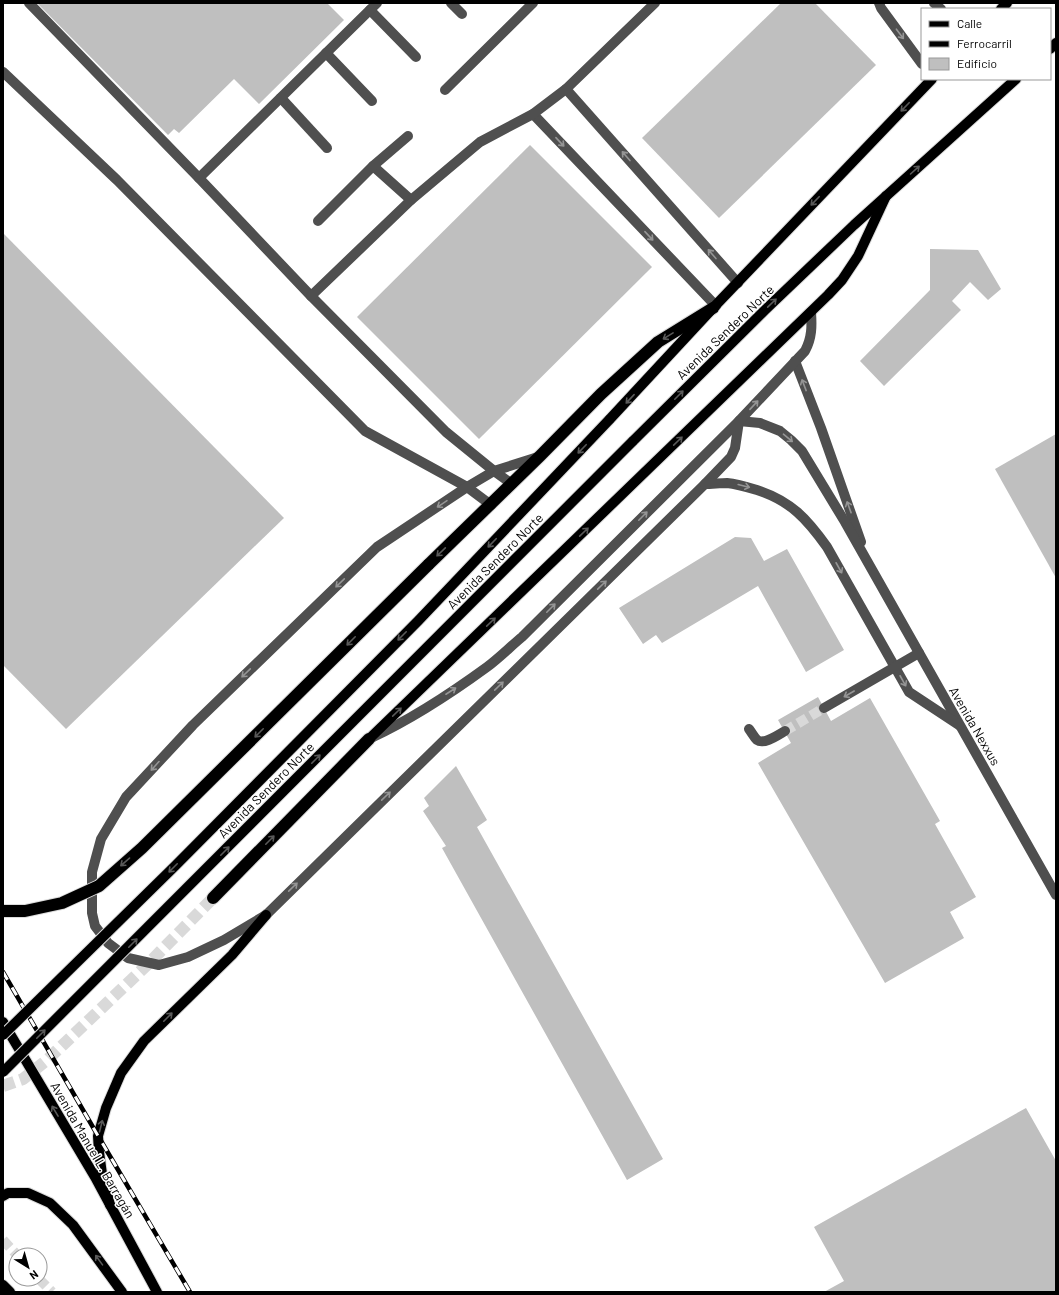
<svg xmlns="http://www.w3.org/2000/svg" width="1059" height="1295" font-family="Barlow,sans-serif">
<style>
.building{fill:#bfbfbf}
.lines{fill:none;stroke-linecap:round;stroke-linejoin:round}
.minor-tunnel{stroke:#d9d9d9;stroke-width:10;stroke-dasharray:10 5;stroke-linecap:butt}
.major-tunnel{stroke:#d9d9d9;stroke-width:10;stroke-dasharray:10 5;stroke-linecap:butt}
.highway-tunnel{stroke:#d9d9d9;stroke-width:12;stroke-dasharray:12 6;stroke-linecap:butt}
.major-casing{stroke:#dbdbdb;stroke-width:12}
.highway-casing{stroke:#dbdbdb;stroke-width:14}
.minor{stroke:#4f4f4f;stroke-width:10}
.major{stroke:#000;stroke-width:10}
.highway{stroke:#000;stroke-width:12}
.rail-casing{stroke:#000;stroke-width:4.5}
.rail{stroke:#fff;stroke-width:3;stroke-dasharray:9;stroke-linecap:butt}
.major-bridge-casing{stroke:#dbdbdb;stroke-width:12;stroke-linecap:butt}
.highway-bridge-casing{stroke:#dbdbdb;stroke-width:14;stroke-linecap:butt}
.major-bridge{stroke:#000;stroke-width:10}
.highway-bridge{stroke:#000;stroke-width:12}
.oneway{stroke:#959595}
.oneway2{stroke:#595959}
.labels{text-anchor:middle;stroke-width:3;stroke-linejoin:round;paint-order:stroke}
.street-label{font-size:13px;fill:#000;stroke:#fff}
</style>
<rect width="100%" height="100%" fill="#fff"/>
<g class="building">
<polygon points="37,3 327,3 344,20 259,104 234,79 179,133 174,129 168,135"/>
<polygon points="781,3 815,3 876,65 719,218 642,138"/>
<polygon points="530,145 652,267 479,439 357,317"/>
<polygon points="3,233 284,518 66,729 3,665"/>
<polygon points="930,249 978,250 1001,289 988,300 970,282 952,301 961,310 884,386 860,361 930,290"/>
<polygon points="1056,434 1056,578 995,469"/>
<polygon points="735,537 751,538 764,561 787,549 844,650 806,672 758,586 662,643 656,635 643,644 619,608"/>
<polygon points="818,697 831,721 870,698 940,821 935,824 976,897 950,912 964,938 885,983 758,763 791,743 778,720"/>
<polygon points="456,766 487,820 477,827 663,1159 627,1180 442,848 446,846 423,811 429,806 424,798"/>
<polygon points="1026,1108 1056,1161 1056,1292 824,1292 844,1281 814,1227"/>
</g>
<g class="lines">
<polyline class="minor-tunnel" points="785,731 824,708"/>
<g class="major-tunnel">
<polyline points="3,1240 17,1255"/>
<polyline points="39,1279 52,1292"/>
</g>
<polyline class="highway-tunnel" points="3,1086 23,1079 47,1060 149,963 213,898"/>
<defs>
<g id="major">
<polyline points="1001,9 1007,3"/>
<polyline points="1050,49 1056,43"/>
<polyline points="609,420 713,308 932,79"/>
<polyline points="632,442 765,310 854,225 1016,79"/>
<polyline points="369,739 828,295 842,280 858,256 886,196"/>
<polyline points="3,1022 95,1177 157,1292"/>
<polyline points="3,1196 8,1193 28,1193 50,1203 73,1225 122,1292"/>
<polyline points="110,1205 102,1174 99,1152 98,1136 106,1108 121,1073 144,1041 232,955 266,915"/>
<polyline points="3,1285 10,1292"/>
</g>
<g id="highway">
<polyline points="428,565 540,456 601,394 658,342 713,308"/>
<polyline points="213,898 369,739"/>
</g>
</defs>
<use href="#major" class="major-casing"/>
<use href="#highway" class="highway-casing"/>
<g class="minor">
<polyline points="29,3 199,178 311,296 446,432 494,471 512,484"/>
<polyline points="451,3 462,14"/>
<polyline points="879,3 881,8 922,64"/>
<polyline points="934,3 941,9"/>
<polyline points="370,10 416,57"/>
<polyline points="326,53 372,101"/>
<polyline points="3,72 117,180 365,431 467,487 491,505"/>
<polyline points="566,89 738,283"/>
<polyline points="445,90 533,3"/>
<polyline points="281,98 327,148"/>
<polyline points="533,114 716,306"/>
<polyline points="373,166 411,200"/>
<polyline points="199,178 377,3"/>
<polyline points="318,221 373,166 408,136"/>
<polyline points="311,296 411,200 480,142 533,114 566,89 655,3"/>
<polyline points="795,361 821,428 861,542"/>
<polyline points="538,457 494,471 467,487 377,547 193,725 126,797 101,839 92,872 92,913 95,926 108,943 128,958 159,965 188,957 224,940 266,915 705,484 731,457 735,448 739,421 760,423 780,431 791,440 802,451 845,522 1056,895"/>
<path d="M705,484C712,484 720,483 727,483C737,484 747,487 757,490C791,501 807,519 827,547L909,692L959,725"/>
<polyline points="824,708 919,653"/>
<path d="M749,729C752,733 754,737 757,740C764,745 778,735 785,731"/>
<path d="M371,738C412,719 450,694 487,667C499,658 510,647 522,637L739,421L805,351C812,338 812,326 811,312"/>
</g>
<use href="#major" class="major"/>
<use href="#highway" class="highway"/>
<defs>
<polyline id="rail" points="3,972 94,1129 190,1292"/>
</defs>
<use href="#rail" class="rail-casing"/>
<use href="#rail" class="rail"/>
<defs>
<g id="major-bridge">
<polyline points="3,1035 175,866 418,621 609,420"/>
<polyline points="3,1072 632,442"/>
</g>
<polyline id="highway-bridge" points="3,911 25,911 62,903 99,886 142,848 428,565"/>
</defs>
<use href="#major-bridge" class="major-bridge-casing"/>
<use href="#highway-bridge" class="highway-bridge-casing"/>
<use href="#major-bridge" class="major-bridge"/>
<use href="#highway-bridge" class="highway-bridge"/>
</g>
<defs><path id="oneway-shaft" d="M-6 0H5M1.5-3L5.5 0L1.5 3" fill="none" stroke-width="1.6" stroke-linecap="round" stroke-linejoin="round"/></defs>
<g class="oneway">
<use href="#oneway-shaft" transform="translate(900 34) rotate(53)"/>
<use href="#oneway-shaft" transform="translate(560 142) rotate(47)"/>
<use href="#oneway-shaft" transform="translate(626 156) rotate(-131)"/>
<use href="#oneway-shaft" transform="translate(649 236) rotate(47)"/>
<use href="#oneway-shaft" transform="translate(712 254) rotate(-131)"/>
<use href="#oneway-shaft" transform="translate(804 385) rotate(-111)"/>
<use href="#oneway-shaft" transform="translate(754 405) rotate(-47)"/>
<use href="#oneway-shaft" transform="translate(788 438) rotate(40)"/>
<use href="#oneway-shaft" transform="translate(744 486) rotate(14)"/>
<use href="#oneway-shaft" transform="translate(442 504) rotate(146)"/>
<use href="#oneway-shaft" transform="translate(849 507) rotate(-110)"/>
<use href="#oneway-shaft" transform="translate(643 516) rotate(-45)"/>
<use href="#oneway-shaft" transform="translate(839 568) rotate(61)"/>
<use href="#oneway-shaft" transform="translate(340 583) rotate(136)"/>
<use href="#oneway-shaft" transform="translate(602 585) rotate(-44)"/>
<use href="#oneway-shaft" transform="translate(551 608) rotate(-45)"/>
<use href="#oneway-shaft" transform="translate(246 673) rotate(136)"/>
<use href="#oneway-shaft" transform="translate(903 681) rotate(61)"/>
<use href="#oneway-shaft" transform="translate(499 686) rotate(-44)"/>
<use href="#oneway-shaft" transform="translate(451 691) rotate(-33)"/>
<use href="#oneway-shaft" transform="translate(849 694) rotate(150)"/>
<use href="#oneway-shaft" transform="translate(155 766) rotate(132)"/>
<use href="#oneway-shaft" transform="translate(386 796) rotate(-44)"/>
<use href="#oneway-shaft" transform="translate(293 887) rotate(-44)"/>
</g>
<g class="oneway2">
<use href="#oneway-shaft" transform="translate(905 107) rotate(134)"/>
<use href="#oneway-shaft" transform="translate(915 170) rotate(-42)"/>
<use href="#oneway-shaft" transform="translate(815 201) rotate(134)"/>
<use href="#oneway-shaft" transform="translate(772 303) rotate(-44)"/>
<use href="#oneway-shaft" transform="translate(668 336) rotate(148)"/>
<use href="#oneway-shaft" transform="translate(679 395) rotate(-45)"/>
<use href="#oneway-shaft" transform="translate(630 399) rotate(133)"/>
<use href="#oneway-shaft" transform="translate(678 441) rotate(-44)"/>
<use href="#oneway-shaft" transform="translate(582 449) rotate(134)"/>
<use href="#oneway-shaft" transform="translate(584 532) rotate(-44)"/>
<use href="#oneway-shaft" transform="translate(492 543) rotate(134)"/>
<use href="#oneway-shaft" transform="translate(441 552) rotate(136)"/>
<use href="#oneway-shaft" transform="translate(491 622) rotate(-44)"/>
<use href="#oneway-shaft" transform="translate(402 636) rotate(135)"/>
<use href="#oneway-shaft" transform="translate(351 641) rotate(135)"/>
<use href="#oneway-shaft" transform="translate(397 712) rotate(-44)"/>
<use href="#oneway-shaft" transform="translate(259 733) rotate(135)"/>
<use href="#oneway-shaft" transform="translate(316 759) rotate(-45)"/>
<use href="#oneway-shaft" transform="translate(270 840) rotate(-45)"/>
<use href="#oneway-shaft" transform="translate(225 851) rotate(-45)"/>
<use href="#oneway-shaft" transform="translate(125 862) rotate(139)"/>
<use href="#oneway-shaft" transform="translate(173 868) rotate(135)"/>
<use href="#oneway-shaft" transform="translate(133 943) rotate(-45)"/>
<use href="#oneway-shaft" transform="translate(168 1017) rotate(-45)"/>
<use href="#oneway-shaft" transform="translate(41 1034) rotate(-45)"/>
<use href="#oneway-shaft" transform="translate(55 1111) rotate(-121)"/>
<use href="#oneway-shaft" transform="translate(101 1126) rotate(-76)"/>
<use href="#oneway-shaft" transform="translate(99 1260) rotate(-126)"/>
</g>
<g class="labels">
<g class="street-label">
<text transform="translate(725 332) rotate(-44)" y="5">Avenida Sendero Norte</text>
<text transform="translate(495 561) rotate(-45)" y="5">Avenida Sendero Norte</text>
<text transform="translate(975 726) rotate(60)" y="5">Avenida Nexxus</text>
<text transform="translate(266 790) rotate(-45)" y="5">Avenida Sendero Norte</text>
<text transform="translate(93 1150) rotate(60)" y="5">Avenida Manuel L. Barragán</text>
</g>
</g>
<rect width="1059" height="1295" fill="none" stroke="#000000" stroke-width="8"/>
<rect x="921" y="8" width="130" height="72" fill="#ffffff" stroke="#999999"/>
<rect x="929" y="21" width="20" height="6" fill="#000000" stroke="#999999"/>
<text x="957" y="28" font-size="12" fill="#000000">Calle</text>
<rect x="929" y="41" width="20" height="6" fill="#000000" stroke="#999999"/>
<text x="957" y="48" font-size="12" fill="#000000">Ferrocarril</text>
<rect x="929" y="58" width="20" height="12" fill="#bfbfbf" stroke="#999999"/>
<text x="957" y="68" font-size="12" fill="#000000">Edificio</text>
<g transform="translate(28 1267) rotate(143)"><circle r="19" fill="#ffffff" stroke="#999999"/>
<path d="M0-3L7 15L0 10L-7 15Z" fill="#000000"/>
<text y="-6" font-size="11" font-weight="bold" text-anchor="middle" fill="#000000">N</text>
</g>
</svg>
